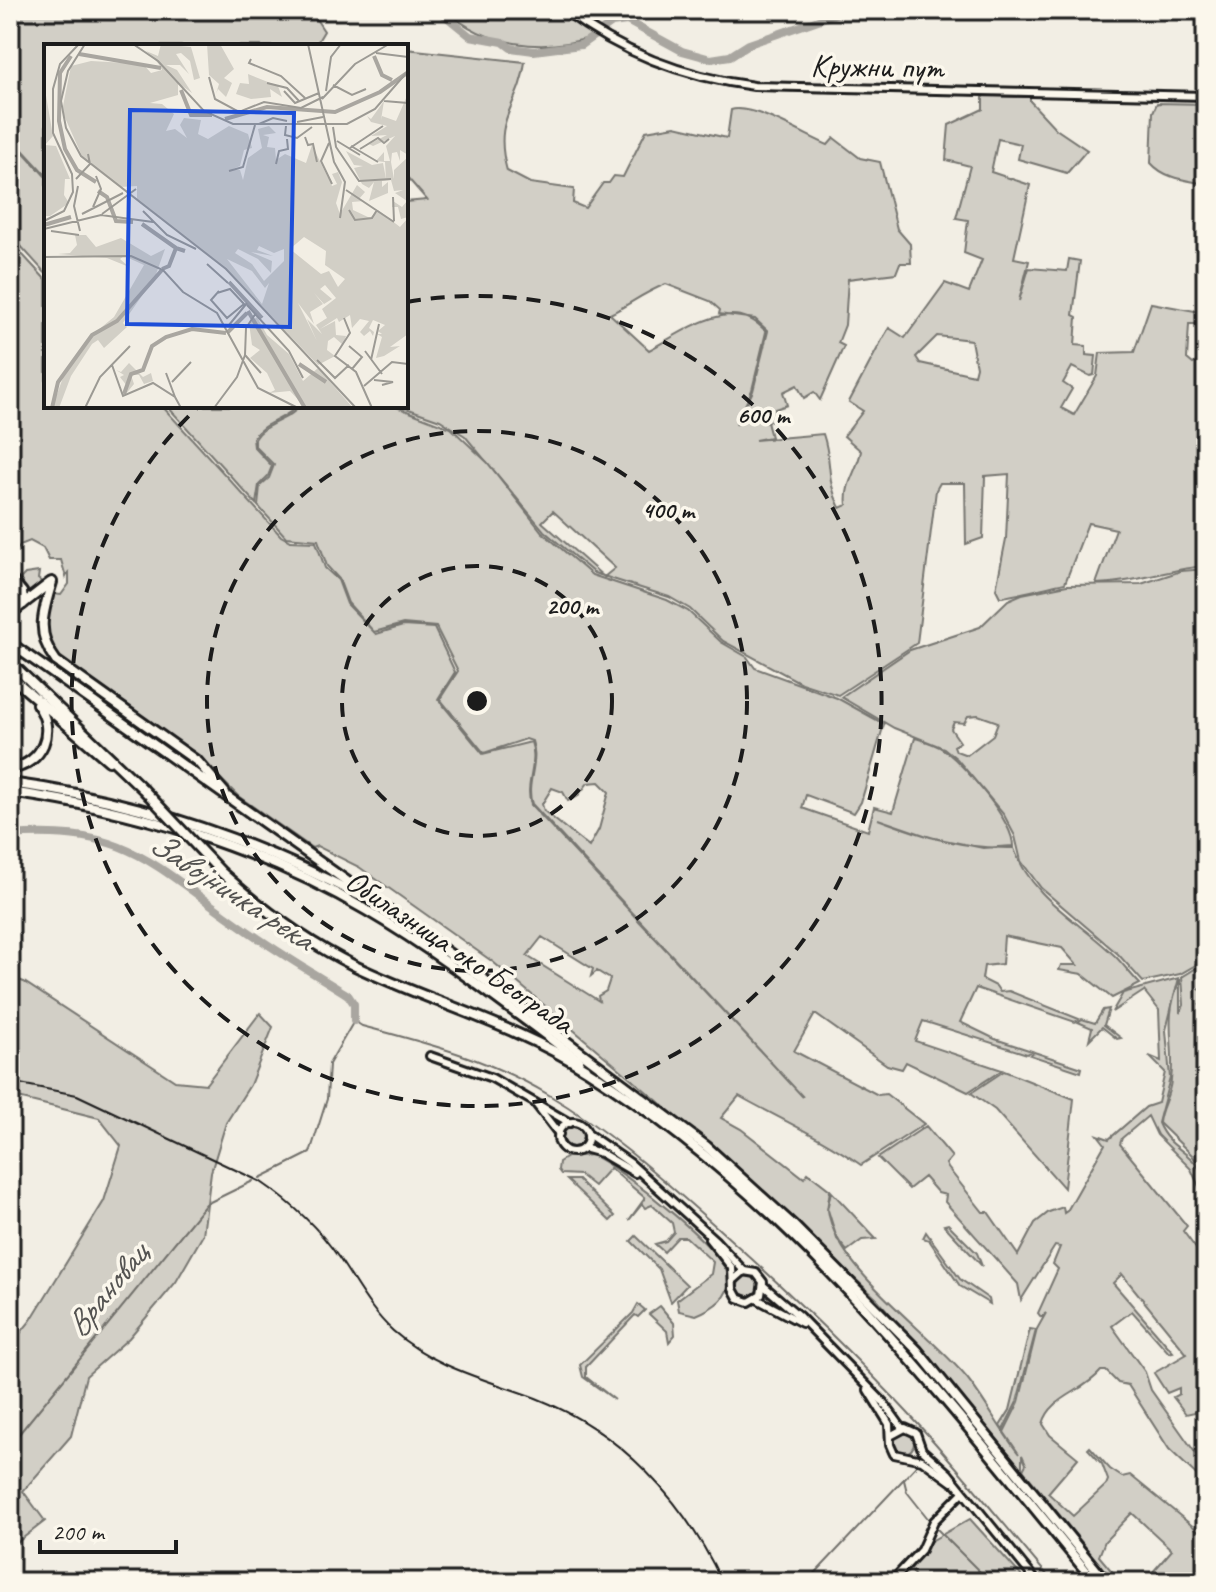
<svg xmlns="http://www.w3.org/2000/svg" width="1216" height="1592" font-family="Caveat,sans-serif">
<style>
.green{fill:#d2cfc6;stroke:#777671;stroke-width:2;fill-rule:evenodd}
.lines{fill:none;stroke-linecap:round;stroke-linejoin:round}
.stream{stroke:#716f6b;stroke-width:2}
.river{stroke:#a9a6a0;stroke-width:8}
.secondary-casing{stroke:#1c1c1c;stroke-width:12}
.highway-casing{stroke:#1c1c1c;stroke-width:14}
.secondary{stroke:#fbf7ec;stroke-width:6}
.highway{stroke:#fbf7ec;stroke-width:8}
.rail{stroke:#1c1c1c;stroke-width:2}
.highway-bridge-casing{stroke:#1c1c1c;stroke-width:14;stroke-linecap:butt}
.highway-bridge{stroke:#fbf7ec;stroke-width:8}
.ring{fill:none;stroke:#1c1c1c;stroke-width:4;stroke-dasharray:14 10}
.labels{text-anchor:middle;stroke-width:7;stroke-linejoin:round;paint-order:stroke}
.street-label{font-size:32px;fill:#1c1c1c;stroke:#fbf7ec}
.water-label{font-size:34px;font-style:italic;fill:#545351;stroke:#fbf7ec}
.inset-river{fill:none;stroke:#a9a6a0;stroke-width:4}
.inset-road{fill:none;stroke:#9c9a94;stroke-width:2}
.view{fill:#1d4ed8;fill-opacity:0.15;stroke:#1d4ed8;stroke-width:4}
.inset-edge{fill:none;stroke:#1c1c1c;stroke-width:4}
.centre{fill:#1c1c1c;stroke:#fbf7ec;stroke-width:4}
.ring-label{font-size:24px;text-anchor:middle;font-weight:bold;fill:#1c1c1c;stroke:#fbf7ec;stroke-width:7;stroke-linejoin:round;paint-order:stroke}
</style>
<rect width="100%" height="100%" fill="#f2eee4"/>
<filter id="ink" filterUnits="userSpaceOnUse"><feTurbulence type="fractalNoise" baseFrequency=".0125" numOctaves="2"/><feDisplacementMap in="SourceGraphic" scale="16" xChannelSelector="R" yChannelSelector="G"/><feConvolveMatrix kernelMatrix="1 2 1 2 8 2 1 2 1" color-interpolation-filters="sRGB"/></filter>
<g filter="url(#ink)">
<g class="green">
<polygon points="10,10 310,10 324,31 315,46 46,46 46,175 10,136"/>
<path d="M446,10H559L595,36C545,53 485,47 446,10Z"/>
<path d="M406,49L525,62C519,109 492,115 507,171L530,183L574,189L573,203L585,208L603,183H609L614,176L623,177L646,131L675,126L727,138L731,110C752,103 806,136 828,145L834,138L860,158L880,162L897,229L910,244L911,263H900L896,273L848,279L845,325L838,343L844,346L820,400L814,392L804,398L797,385L783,392L787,405L775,409L777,418L767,422L771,437L755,440L823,434C833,463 825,478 840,508L847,505C844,484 857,472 861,451L844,436L863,411L849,402L883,338L889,328L905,338L945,283L969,292L982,260L964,253L968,220L956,218L970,166L946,160L949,125L983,109V96L1030,97V101L1056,129L1087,150L1067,173L1018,159L1021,144L998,139L991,172L1030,185L1014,258L1029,261L1019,301L1029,268L1067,271L1069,259L1080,261L1073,315L1077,317L1075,345L1086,346V355L1096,356L1094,375L1090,376L1072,367L1063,383L1072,389L1061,408L1074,415L1097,376L1100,353L1134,352L1151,303L1206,313V566C1167,569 1137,583 1096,584L1116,529L1088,523L1065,583C1053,585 1007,598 1000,597L996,589L1006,539L1009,474L985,476L983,538L966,544L965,483H940L936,490L917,643L838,695L801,683L723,641L690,609L669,597L594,573L544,531L465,436L440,420L400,406H406V202L427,200L406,176ZM666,284L710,301L720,310L719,314L755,319L768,331L753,391L736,425L752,390L766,332C733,292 682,333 649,350L610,314C630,304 645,292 666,284ZM1189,324H1199L1203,333L1199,361L1193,364L1187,359ZM937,336L971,340L976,367L974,375L920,363L916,357ZM553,511L615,568L604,577L542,522Z"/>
<path d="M1157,103L1206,104V184C1186,180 1165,179 1151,163L1153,112Z"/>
<polygon points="10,137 46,177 46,274 10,234"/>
<path d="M10,241L46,280V406H162L281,536L290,541L316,542L325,568L338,580L347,604L376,634L403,626L434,628L455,672L438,699L483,754L531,742C539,764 524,783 531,805L803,1097L532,804C525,783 540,763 532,741L526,739L484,753L440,699L458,671L436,627L403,624L374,632L348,603L339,579L327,566L318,540L286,537L258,506L260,486L269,478L274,465L255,446V439C265,422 287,422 300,406H394L451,428L487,462L542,532L592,575L667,600L688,611L721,642L747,657L755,668L837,698L884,724L861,802L854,813L806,795L802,808L868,831L874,807L893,812L915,738C925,741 936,744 944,750C965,766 1013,821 1013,846L983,848L930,837L878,819C925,837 963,849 1014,848C1031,898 1079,921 1115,956C1124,965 1131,975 1140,984L1112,998L1082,974L1059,970L1061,965H1077L1062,948L1004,936L1002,964L984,966L982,979L996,986L1000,992L1009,991L1079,1019L1075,1022L976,988L960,1022L995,1039L1032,1051L1027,1054L923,1021L915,1041L1002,1070L968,1092L906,1062L902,1069L887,1065L815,1014L794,1051L878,1095L886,1094L924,1124L861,1165C823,1138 780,1119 739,1096L721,1118L741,1129L804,1178L808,1173L830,1190L827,1210L831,1191L876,1239L862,1240L847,1251L837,1239L828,1210C836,1270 928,1330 967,1378C986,1402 1000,1430 1019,1454L1004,1432L1019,1402L1037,1329L1046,1313L1041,1317L1038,1313L1058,1269L1053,1264L1060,1247L1055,1246L1021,1300L1018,1284L945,1202L946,1195L938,1193L924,1177L909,1189L878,1158L926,1126L952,1157L946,1164L948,1168L983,1212H988L1018,1255L1035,1223L1049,1212L1063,1207L1064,1213L1067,1211L1105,1144L1098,1135L1109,1139L1146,1107L1158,1103L1165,1072L1149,1056L1161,1061L1159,1010L1144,991L1112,1012L1123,993L1179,978L1166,1030L1170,1078L1158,1123C1173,1159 1206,1147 1206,1202L1191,1169L1157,1135L1148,1116L1122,1138L1120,1144L1187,1226L1183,1231L1206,1262V1416L1199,1411L1186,1414L1173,1397L1179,1394V1388L1167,1393L1154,1373L1187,1354L1122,1274L1113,1283L1173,1352L1169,1353L1132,1311L1112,1326L1145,1372L1151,1390L1206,1468V1484L1169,1449L1128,1385L1118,1383L1106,1371H1101C1084,1392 1050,1397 1043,1424L1050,1435L1078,1458L1048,1493L1073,1516L1106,1485L1108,1480L1102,1464L1088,1449L1090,1447L1110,1469L1122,1477L1130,1475L1206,1537V1582H1144L1172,1550L1132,1513L1105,1541L1099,1556L1121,1582H1114L1023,1470L1026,1464L1022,1455V1469L878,1300L717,1151L493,962L359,867L317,846L312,848L238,796L207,765L67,668L50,649L44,624L54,594L61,595L69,584V571L66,577L61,560H49L43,548L30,541L20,545L10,562ZM599,782L609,792L599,829L589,847L544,811L542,804L552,788L563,792L568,801L577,797L588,783ZM542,937L593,969L591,976L597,971L610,979L606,991L598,996L599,1001L527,956Z"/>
<path d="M167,406H297C284,421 264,421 253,438L254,447L272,466L268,476L259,485L256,504Z"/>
<path d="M1206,569V959L1180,974L1143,982L1118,954L1041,888L1021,861L1015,836L1004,815L957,759L944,748L894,728L841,697L910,650L980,627L1008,600L1022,594L1067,585L1141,584L1181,571ZM978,715L998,722L993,735L967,755L956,751L954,746L960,742L951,729L954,722L964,723L968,716Z"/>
<polygon points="39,572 38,579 43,583 30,593 20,579 25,574"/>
<path d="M1206,962V984L1199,989L1206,992V1002L1200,1005L1206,1011V1176L1192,1155L1159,1123C1160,1108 1170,1096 1171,1080C1176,1042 1162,1022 1180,979V1013L1184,1005L1182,977Z"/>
<polygon points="10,977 24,982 175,1081 206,1084 260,1013 273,1027 250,1085 226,1123 211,1172 203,1235 176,1282 129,1338 86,1376 71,1436 23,1491 45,1521 10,1548 10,1346 31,1320 104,1201 121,1146 99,1118 10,1096"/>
<polygon points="1109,1009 1104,1025 1121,1038 1117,1039 1102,1027 1089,1040 1092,1028 1078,1022 1082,1019 1095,1023 1103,1010"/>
<polygon points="1034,1052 1082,1068 1081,1072 1030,1055"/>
<polygon points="1004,1071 1074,1099 1064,1188 995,1110 971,1093"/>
<circle cx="573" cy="1137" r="10"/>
<path d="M592,1155C619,1167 724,1249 728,1276C732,1297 713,1308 696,1315L679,1311L677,1300L711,1274L713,1262L686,1237H678L664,1252L655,1244L666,1241L674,1232L672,1223L652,1205L645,1208L642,1204L629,1220L645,1198L610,1168L594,1186L580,1175L561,1174L558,1170L559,1162L567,1157Z"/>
<polygon points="567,1180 578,1180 615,1216 610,1221"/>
<polygon points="948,1224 977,1253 982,1266 944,1225"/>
<polygon points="926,1232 960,1279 989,1299 990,1304 960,1286 929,1240 923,1238"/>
<polygon points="636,1236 687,1285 671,1302 659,1269 631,1241"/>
<circle cx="748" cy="1286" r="10"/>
<polygon points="638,1304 645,1310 638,1317 635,1315 586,1367 586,1377 615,1400 583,1377 580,1365 633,1313"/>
<polygon points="660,1306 674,1323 675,1335 669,1342 667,1331 649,1314"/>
<polygon points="1030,1329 1036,1330 1017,1402 1003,1430 1000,1426 1010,1410"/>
<circle cx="904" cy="1443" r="10"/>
<polygon points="970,1519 1027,1582 917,1582 911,1569 931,1541"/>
</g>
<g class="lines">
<g class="stream">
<path d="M260,1178L310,1153L327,1099L329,1064L354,1021L362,1026C427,1043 492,1060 549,1095C609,1131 659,1176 711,1222C786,1289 860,1359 927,1434C970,1482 1011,1533 1053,1582"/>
<polyline points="10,1445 206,1204 253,1181"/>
<polyline points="904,1480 907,1492 930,1521"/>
<polyline points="934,1526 990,1582"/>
<polyline points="807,1582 916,1466"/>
</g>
<g class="river">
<polyline points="438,10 470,36 503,42 511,48 534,51 581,45 612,23 627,21 682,51 711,59 730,56 749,44 847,10"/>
<path d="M10,835C123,826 150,862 235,922C272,949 310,971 348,995L354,1004V1021"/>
</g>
<defs>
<g id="secondary">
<path d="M564,10C621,53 684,77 754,86L1206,96"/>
<polyline points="430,1056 492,1078 570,1123"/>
<polyline points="535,1103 559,1134"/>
<circle cx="573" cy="1137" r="15"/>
<polyline points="588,1134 630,1163 716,1241 744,1271"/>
<polyline points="583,1148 601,1153 635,1173"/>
<polyline points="709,1239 732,1268 733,1289 738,1298 749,1302 761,1295 763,1282 756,1273 744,1271 735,1279"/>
<polyline points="764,1286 799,1316 884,1403 902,1428"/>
<polyline points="757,1299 802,1323"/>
<polyline points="868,1390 889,1424 890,1445 894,1454 922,1460 952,1482"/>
<polyline points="892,1435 905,1428 916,1433 922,1450 948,1473 1037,1582"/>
<polyline points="891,1582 921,1550 934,1521 962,1493"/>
</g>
<g id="highway">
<polyline points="10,578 22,592 23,604"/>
<path d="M52,582C43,613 35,633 56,661L198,762L225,793"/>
<polyline points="10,614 50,583"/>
<polyline points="10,643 454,957 706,1146 793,1225 917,1350 1106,1582"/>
<polyline points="10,662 143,789"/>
<polyline points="10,676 109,761"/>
<path d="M10,769C43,764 57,730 37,704"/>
<path d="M10,783C131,799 249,838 358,895"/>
<path d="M10,792C132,809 259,847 366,910C440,953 510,1009 579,1060"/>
<path d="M222,873C263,910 306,942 355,966C432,1003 514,1024 587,1070C796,1202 941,1395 1095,1582"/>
</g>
</defs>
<use href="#secondary" class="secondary-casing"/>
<use href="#highway" class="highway-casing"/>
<use href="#secondary" class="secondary"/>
<use href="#highway" class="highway"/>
<path class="rail" d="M10,1082L77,1095L261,1182C292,1203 318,1227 339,1258C356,1283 370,1310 393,1331C435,1368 485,1379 536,1398C620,1431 685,1501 722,1582"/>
<defs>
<polyline id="highway-bridge" points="143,789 222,873"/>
</defs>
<use href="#highway-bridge" class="highway-bridge-casing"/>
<use href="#highway-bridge" class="highway-bridge"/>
</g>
</g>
<g class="ring">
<circle cx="477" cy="701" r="135"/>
<circle cx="477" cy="701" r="270"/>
<path d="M407 302A405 405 0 1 1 198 407"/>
</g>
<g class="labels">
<g class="street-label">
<text transform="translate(877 66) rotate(1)" y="11">Кружни пут</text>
<text transform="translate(460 951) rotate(34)" y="11">Обилазница око Београда</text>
</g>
<g class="water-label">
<text transform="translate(232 890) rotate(33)" y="12">Завојничка река</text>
<text transform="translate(106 1289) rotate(-51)" y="12">Врановац</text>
</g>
</g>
<g transform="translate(44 44)">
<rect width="364" height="364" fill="#f2eee4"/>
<path d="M117,0L147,3L156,34L150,36L146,17L137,9L132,10L145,30L136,21H122L133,26L148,49L134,39V51L106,59L118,60L130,70L122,87L131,85L143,94L136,81L140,74L157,76L154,90L164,95L185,82L204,90L208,104L200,106L196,122L189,125L196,126L199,136L204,114L218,104L214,85L225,82L232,89L219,91L225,93L223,103L231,104L232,116L241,110L262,119L268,101L288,142L293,140L288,130L294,128L298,138L292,159L296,170L313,141L321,148L315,155L320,157L308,158L309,166L326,174L334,166L356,183L364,174V290L346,303L356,302L340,312L332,314L338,293L333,290H338L334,287L341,281L329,276L325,284L330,288L329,292L326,287L320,292L316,288L325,277L316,275L308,284L306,271L295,278L293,274L276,285L291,277L292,291L302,292L299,301L290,293L284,297L283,306L291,312L274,321L180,223L93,155V142L76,143L38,112L18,67L27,22L47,17L99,20L107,29L118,26L114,19L127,32L102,7L114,12ZM260,193L282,207L281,221L301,235L294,243L285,227L277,230L246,205ZM215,202L230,209L240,205V217L220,237L208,220L191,209L194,205L214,215L227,229L228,217L207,208L229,212L213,206ZM183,215L208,227L221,244L225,239L218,260ZM281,241L292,254L278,265L283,274L272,281L278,290L263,275L273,297L254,259L270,280L266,268L279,260L270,249L280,260L288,255L276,245ZM163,0H176L190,25L180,34L188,39L182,53L174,45L172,50L175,40L165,31ZM204,30L234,42L238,53L226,45L227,53L207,55L192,50L196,39L205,40ZM0,40L9,92L1,101L12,102L26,135H21L20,151L25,159L6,172H0ZM363,52L364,111L356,106V117L353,108L348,109L347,118L350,135V126L364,113V173L357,175L354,163H348L349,157L358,163L363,157L351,149L359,146L350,147L347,136L338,137V143L344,138V149L325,157L330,138L325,144L318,140L310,124L319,122L310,121L302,107L328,121L339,119L342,135L341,118L332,117L340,108V117H346L342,102L351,92L329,102L325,100L343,91L327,92L343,82L327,78L323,72L327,75L340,57L337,76L338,72L352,77ZM31,191H42L52,203L77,194L107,212L121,205L111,233L79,279L83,283L60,304L54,296L48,300L27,332L15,364H8L21,328L48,291L70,273L100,221L80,212L76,215L85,223L63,214L14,210L26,209L33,201ZM213,273L223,291L245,310L259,337L274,324L309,364H262L246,347L225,349L231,346L223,329L206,314L216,306L208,301L205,279ZM85,319L99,333L107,329L109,337L100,340L95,331H87L90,340L81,351L83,342L76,333L80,331L72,326L77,328Z" fill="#d2cfc6" fill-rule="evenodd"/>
<path class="inset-river" d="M35,10L117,24M27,12L16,29L15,77L21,105L33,126L52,138M330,12L338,31L348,36M137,46L147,71H168M181,75L223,63L291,68L336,48L363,29M54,147L63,153L72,177L89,178M98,180L132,204M0,181L27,173M118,225L125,222L132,204L141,207M185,238L218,274M204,267L261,364M183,289L203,269M255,320L282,338M80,350L87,330L99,326L108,302L122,293L148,285L182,289M8,364L14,338L48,291L73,277L118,226"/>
<path class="inset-road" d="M41,0L24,27L17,57L22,84L37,112L182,225L312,364M89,0L114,17L160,67L189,80H303L331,65L364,27M264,0L290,118L301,138L296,174M332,9L364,13M207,15L205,19L237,32L261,54M165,33L171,55L195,68L220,58L257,64L279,53M223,39L243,44L255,57M289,41L308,51L322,45M240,47L251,59L275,49M282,47L287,13L297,0M278,55L311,20L345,0M340,57L364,59M253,78L279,73M215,80L229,74L243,77M242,82L241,91L253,94L268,83M289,83L292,103L315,137L347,135M261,93L264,101L269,100L273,118M293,97L316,111M285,99L277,117L288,140M307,102L334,118M306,104L339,82M316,105L334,94L340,99L345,95M232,120L235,107L244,105L243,95M185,127L199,123L211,81M32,135L46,120L44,110M34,142L30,162L36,187M302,146L350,178M349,153L350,177M49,163L57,145L52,132M305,166L311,176L328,174L333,166M99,167L123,191L152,205M38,170L79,149M58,170L92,145M0,177L20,167L29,148L28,130L9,89V45L16,20L35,0M0,185L57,171L109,178M7,187L35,191M0,213L87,212L119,226L139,248L173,269L214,344L254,364M163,220L184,239M173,249L186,245L200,260L183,274L167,256L175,247M203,261L245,307L259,334M300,274L306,289L291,312L312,328L328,364M185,281L203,259M305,302L318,313L308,325M321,307L338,330M201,311L202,284L212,269M201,311L217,329M273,316L291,334L305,321M327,316L335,280M68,321L79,352L109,339L131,353L137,364M122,329L131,353M330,336L349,338L338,341M128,338L147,318M320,342L348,318L364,320M41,364L56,333L86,302M170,364L193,333L201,311"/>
<path class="view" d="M86,66L250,69L246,283L83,280Z"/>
<rect width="364" height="364" class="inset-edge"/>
</g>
<circle cx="477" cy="701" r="12" class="centre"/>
<g class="ring-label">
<text x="763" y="423">600 m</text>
<text x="668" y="518">400 m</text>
<text x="572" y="614">200 m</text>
</g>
<rect width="1216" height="1592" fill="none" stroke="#fbf7ec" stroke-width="40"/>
<rect x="20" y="20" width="1176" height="1552" fill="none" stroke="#1c1c1c" stroke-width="3" filter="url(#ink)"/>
<path d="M40 1540v12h136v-12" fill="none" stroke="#1c1c1c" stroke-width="4"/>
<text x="52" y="1540" font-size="24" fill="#1c1c1c" stroke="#fbf7ec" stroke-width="6" paint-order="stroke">200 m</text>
</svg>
